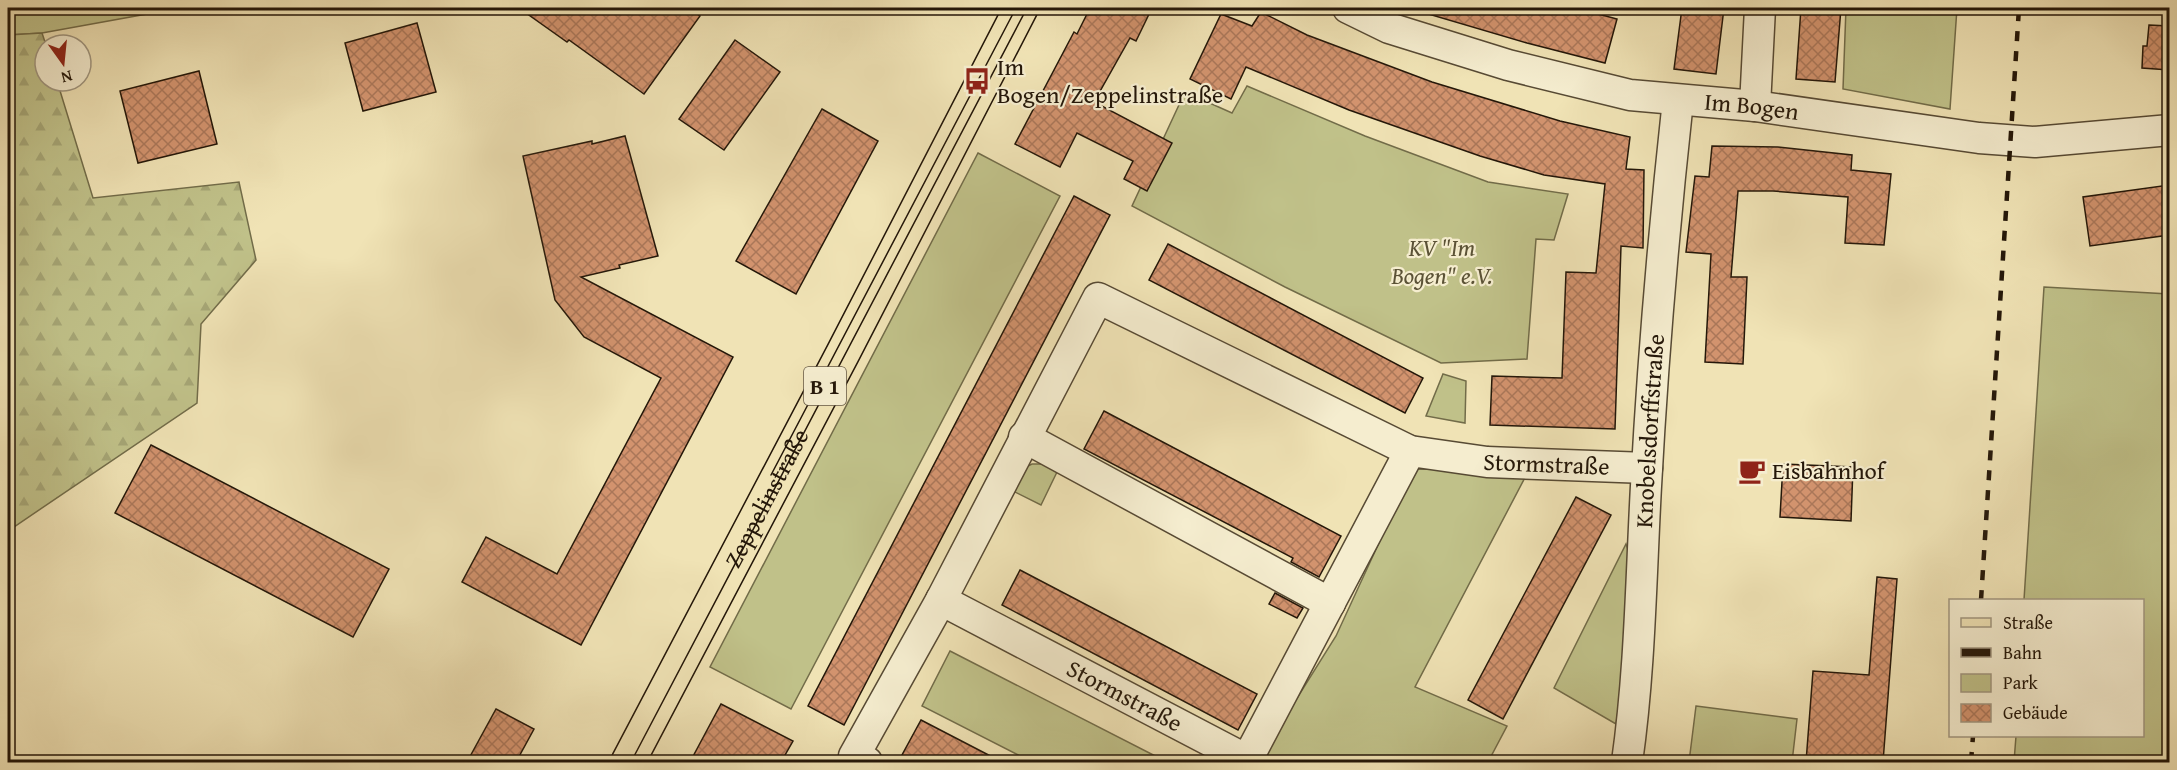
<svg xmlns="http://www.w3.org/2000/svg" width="2177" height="770" font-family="'Gentium Book Plus',serif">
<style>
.green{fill:#c0c189;stroke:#726c49;stroke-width:1.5}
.forest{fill:url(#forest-firs);stroke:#726c49;stroke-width:1.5}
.building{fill:url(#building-cross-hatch);stroke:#241709;stroke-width:1.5}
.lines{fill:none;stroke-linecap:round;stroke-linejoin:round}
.street-casing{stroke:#574a34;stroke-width:33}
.primary-casing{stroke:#241709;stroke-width:36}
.street{stroke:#f5edcf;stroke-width:30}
.primary{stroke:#f0e3b5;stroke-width:33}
.tram{stroke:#241709;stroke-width:1.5}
.rail{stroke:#241709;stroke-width:4.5;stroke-dasharray:10 10;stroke-linecap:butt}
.labels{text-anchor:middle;stroke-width:4.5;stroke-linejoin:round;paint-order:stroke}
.shield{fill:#f5edcf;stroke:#635744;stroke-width:1.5}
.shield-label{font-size:22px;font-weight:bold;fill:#241709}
.poi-label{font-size:24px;fill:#241709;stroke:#f5edcf;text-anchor:start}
.street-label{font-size:24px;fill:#241709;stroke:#f5edcf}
.park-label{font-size:24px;font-style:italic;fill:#5b5236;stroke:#f5edcf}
</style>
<defs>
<pattern id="forest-firs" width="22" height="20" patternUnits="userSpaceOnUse" patternTransform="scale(1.5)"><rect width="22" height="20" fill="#c0c189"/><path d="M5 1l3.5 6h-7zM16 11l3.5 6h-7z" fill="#a5a575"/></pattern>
<pattern id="building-cross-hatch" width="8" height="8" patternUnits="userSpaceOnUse" patternTransform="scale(1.5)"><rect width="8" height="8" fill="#d2936e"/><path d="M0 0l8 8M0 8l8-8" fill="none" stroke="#aa7759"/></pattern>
</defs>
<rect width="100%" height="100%" fill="#f0e3b5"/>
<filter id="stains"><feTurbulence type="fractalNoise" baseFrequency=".00333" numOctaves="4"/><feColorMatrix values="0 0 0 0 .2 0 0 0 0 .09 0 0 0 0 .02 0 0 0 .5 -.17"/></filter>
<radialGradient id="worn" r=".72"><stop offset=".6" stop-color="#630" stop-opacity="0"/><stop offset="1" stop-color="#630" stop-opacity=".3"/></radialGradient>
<g class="green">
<polygon points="8,8 161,8 147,14 42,33 8,35"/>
<polygon points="1846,8 1957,8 1950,109 1843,89"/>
<polygon points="1247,86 1365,136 1488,182 1568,194 1554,240 1536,239 1527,359 1441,363 1285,287 1132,206 1185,92 1232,113"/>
<polygon points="978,153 1060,196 791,709 710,667"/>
<polygon points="2044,287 2169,294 2169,762 2014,762 2016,736 2142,736 2142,600 2024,600"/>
<polygon points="1443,374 1466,381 1465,423 1426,416"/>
<polygon points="1032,464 1044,464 1058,470 1041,505 1011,490 1026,467"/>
<polygon points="1413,469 1529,470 1415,687 1507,726 1488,762 1257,762 1336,636"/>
<polygon points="1626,544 1633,564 1629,639 1616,724 1554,688"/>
<polygon points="950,651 1167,762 1032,762 922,706"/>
<polygon points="1696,706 1797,719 1792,762 1689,762"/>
</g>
<polygon class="forest" points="42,33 46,45 45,81 57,81 93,198 239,182 256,260 201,324 197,403 8,531 8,35"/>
<g class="building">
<polygon points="519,8 688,8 700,16 644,94 569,40 567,42"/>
<polygon points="1090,8 1152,8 1136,41 1130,38 1094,102 1172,143 1147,191 1124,179 1133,161 1077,133 1060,167 1015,144 1074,32 1077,34"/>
<polygon points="1426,8 1576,8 1617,19 1605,63 1527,43 1425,13"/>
<polygon points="1682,8 1724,8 1716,74 1674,69"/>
<polygon points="1801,8 1841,8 1835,82 1796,79"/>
<polygon points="1261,12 1307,35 1432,82 1560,121 1630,137 1626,169 1644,170 1643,248 1621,246 1615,429 1490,425 1492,376 1562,378 1566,272 1596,273 1605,184 1544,175 1480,156 1349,110 1246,67 1231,99 1190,79 1221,14 1252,26"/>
<polygon points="417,23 436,92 363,111 345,43"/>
<polygon points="2149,25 2169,26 2169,70 2142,68 2143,46 2147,46"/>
<polygon points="735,40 780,72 724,150 679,119"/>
<polygon points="199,71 217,144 138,163 120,91"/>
<polygon points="822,109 878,141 796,294 736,261"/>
<polygon points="625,136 658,256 619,265 620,268 581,277 733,357 581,645 462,582 486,537 557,574 661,378 584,337 555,300 523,156 592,141 592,144"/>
<polygon points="1712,146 1778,147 1852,155 1851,170 1891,174 1884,245 1845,243 1848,197 1773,191 1738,191 1731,277 1747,277 1743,364 1705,362 1711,254 1686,252 1695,176 1709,177"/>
<polygon points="2169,185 2169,235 2090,246 2083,197"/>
<polygon points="1074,196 1110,215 844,725 808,706"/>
<polygon points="1168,244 1423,378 1405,413 1149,280"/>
<polygon points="1104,411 1341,536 1319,577 1291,562 1293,558 1084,449"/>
<polygon points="151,445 389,569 353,637 115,513"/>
<polygon points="1783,464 1853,467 1851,521 1780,517"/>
<polygon points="1576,497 1611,515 1503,719 1468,700"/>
<polygon points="1020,570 1257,694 1238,730 1002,605"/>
<polygon points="1877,577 1897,579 1883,762 1806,762 1813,671 1869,675"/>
<polygon points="1275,593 1303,608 1297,618 1269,604"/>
<polygon points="721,704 793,741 781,762 690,762"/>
<polygon points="496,709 534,729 516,762 467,762"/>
<polygon points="921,720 1002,762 916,762 902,755"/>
</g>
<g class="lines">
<defs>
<g id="street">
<path id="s1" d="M1348,8L1389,28L1508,65L1630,95L1755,106L1979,138L2035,142L2170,130"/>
<polyline points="1755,106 1760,8"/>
<polyline points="1024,437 1330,603"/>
<path id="s2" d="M941,600L1247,760L1410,451"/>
<path id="s3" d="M867,762L854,756L941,600L1098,298L1410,451L1487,462L1647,468"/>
<path id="s4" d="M1627,762C1640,671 1641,578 1646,486C1653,357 1664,228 1678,100"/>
</g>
<g id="primary">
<path id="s5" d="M628,762L843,353L1021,8"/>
</g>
</defs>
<use href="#street" class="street-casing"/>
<use href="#primary" class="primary-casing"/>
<use href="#street" class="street"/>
<use href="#primary" class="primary"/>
<g class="tram">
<polyline points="771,475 1016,8"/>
<polyline points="631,762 1027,8"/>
</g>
<g class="rail">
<polyline points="1981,600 2019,8"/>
<polyline points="1971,762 1973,736"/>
</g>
</g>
<defs>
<symbol id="bus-bare" viewBox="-9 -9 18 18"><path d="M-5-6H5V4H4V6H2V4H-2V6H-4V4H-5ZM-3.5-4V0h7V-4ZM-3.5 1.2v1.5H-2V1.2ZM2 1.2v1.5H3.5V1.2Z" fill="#8f2418" stroke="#f5edcf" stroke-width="2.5" paint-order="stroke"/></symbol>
<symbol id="cafe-bare" viewBox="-9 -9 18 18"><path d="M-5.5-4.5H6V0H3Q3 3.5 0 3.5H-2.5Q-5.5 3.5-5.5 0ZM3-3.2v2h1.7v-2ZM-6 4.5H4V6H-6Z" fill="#8f2418" stroke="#f5edcf" stroke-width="2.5" paint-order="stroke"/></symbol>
</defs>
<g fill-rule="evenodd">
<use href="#bus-bare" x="958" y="62" width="38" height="38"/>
<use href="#cafe-bare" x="1733" y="452" width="38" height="38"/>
</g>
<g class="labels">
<rect class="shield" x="804" y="367" width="42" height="38" rx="4.5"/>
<g class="shield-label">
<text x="825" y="394">B 1</text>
</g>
<g class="poi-label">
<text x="997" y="75">Im<tspan x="997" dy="28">Bogen/Zeppelinstraße</tspan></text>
<text x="1772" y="479">Eisbahnhof</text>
</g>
<g class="street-label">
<text dy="8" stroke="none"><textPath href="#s1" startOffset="418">Im Bogen</textPath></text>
<text dy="8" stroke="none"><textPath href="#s4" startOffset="332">Knobelsdorffstraße</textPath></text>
<text dy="8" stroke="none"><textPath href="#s3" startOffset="1018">Stormstraße</textPath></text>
<text dy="8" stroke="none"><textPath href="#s5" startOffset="298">Zeppelinstraße</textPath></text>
<text dy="8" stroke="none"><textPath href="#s2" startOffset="207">Stormstraße</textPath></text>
</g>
<g class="park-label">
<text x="1442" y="256">KV "Im<tspan x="1442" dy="28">Bogen" e.V.</tspan></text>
</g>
</g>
<rect width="2177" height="770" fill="none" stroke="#f0e3b5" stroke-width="30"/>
<rect x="9" y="9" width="2159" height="752" fill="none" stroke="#241709" stroke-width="3"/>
<rect x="15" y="15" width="2147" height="740" fill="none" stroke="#241709" stroke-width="1.5"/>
<rect x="1949" y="599" width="195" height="138" fill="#f5edcf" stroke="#a19780" stroke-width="1.5"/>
<rect x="1961" y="618" width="30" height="9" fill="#f0e3b5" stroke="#a19780" stroke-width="1.5"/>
<text x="2003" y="629" font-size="18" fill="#241709">Straße</text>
<rect x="1961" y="648" width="30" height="9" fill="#241709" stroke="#a19780" stroke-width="1.5"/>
<text x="2003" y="659" font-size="18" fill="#241709">Bahn</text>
<rect x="1961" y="674" width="30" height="18" fill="#c0c189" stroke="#a19780" stroke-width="1.5"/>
<text x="2003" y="689" font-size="18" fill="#241709">Park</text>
<rect x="1961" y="704" width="30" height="18" fill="url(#building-cross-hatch)" stroke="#a19780" stroke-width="1.5"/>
<text x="2003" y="719" font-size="18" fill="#241709">Gebäude</text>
<g transform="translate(63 63) rotate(165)"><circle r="28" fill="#f5edcf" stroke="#a19780" stroke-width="1.5"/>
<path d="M0-4.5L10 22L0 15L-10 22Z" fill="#8f2418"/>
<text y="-9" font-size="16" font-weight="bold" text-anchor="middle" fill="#241709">N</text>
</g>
<rect width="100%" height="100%" filter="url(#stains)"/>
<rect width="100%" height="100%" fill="url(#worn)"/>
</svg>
